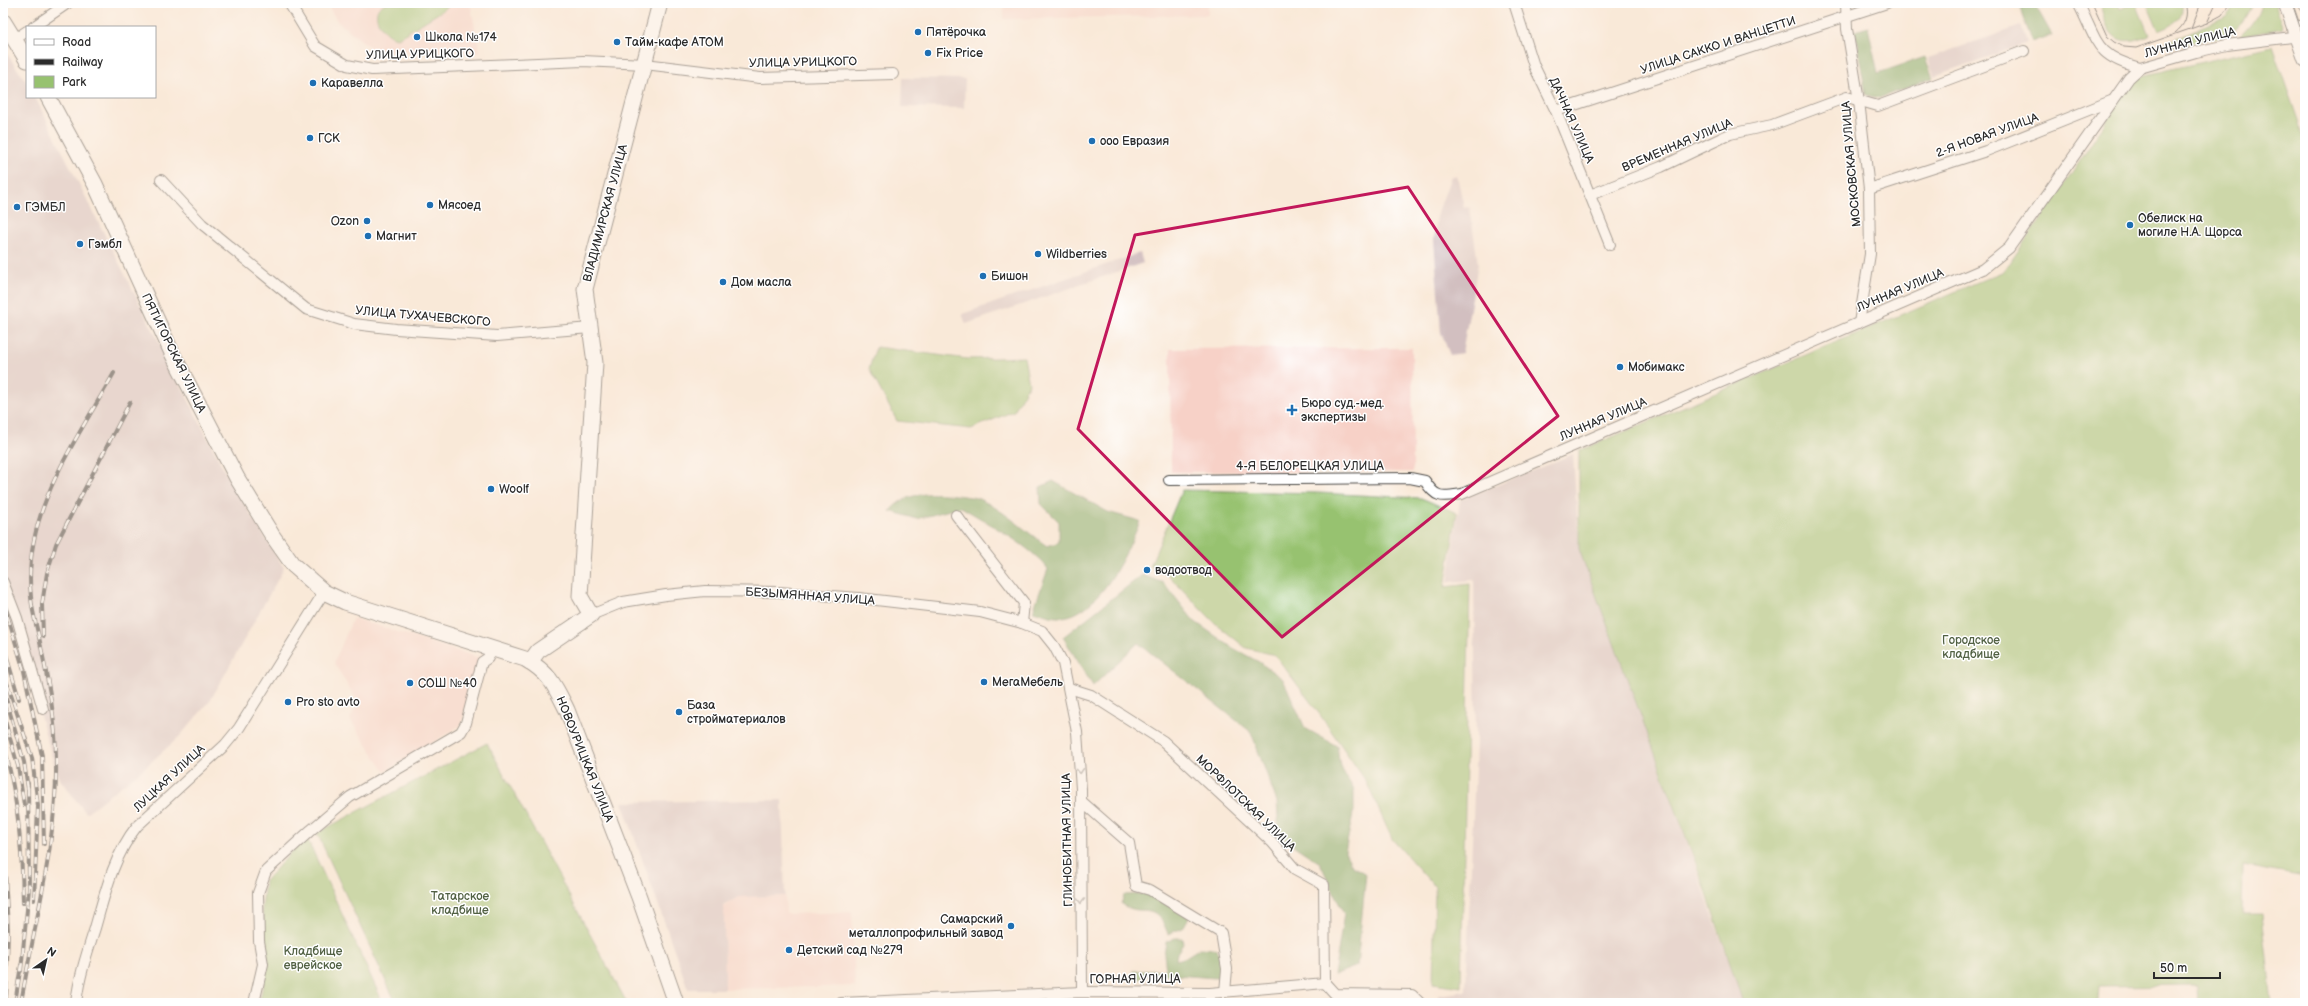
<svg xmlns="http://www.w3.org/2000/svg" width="2308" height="1006" font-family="'Balsamiq Sans',sans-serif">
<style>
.built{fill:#f7d1c7}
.industrial{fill:#d2bfc0}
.green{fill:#97c270;stroke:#61764e}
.forest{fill:#79a862;stroke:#526a46}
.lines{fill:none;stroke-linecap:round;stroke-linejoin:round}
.minor-casing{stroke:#4a4845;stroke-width:12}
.tertiary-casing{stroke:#4a4845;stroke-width:15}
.secondary-casing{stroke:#4a4845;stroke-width:17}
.minor{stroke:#fff;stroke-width:10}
.tertiary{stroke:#fff;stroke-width:13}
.secondary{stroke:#fff;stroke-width:15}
.tram{stroke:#2b2b2b;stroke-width:1}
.rail-casing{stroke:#2b2b2b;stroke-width:4}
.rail{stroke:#fff;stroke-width:2.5;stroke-dasharray:8;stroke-linecap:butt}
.oneway{stroke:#a0a0a0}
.marked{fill:none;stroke:#c2185b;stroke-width:3;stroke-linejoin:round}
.poi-dot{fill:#1f6fb2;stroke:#fff;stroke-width:1.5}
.labels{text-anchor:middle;stroke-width:3;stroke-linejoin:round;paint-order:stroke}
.poi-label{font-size:12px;fill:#2b2b2b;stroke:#fff;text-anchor:start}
.street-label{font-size:12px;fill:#2b2b2b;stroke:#fff}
.park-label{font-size:12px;fill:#516043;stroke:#fff}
</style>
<rect width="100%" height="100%" fill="#fff"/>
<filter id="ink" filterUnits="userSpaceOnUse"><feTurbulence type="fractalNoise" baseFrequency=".025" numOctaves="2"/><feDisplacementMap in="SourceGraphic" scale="8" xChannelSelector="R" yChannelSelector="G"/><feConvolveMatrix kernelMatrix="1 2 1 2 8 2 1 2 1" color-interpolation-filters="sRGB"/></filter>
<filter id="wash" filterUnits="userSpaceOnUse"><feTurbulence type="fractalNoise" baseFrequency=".012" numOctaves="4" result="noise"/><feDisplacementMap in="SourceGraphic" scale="16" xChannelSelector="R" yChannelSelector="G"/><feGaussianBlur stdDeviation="0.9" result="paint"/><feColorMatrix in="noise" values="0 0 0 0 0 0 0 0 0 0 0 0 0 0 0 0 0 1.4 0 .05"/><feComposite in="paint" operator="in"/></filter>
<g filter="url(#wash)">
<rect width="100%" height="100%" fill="#f9e9d8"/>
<g class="built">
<polygon points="326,3 470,3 480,52 375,51 338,22"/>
<polygon points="1004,3 1208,3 1208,15 1004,19"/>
<polygon points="1412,348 1413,472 1171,472 1170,349"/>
<polygon points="353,618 480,658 461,725 385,772 350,719 358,702 334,663"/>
<polygon points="785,896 786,914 852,912 855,986 725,989 724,907 738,897"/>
</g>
<g class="industrial">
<polygon points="2021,26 2027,43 1934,76 1928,58"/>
<polygon points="3,48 27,83 27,97 35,97 228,478 284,568 210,701 179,737 142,770 86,813 58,777 3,589"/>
<polygon points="903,78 965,79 964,108 902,107"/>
<polygon points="1451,176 1457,176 1464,207 1470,208 1478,264 1462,353 1450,355 1441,333 1434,240 1437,215"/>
<polygon points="1140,253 1143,263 966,324 962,314"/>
<polygon points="1573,454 1579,549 1683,831 1743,1003 1438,1003 1438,995 1466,991 1476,743 1474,580 1448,582 1460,500"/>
<polygon points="782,800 785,896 738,897 724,906 725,989 688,989 622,802"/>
</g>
<g class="green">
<path d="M386,3H450L445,9L398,38C389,38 374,23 377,12C378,7 382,5 386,3Z"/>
<path d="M2100,3H2118L2120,9L2136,3L2149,35C2115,50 2107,34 2100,3Z"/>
<path d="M2147,3H2182C2184,21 2173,25 2159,31Z"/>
<polygon points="2237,3 2253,3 2242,23 2229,35 2169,47 2166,42 2226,17"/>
<path d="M2261,3H2275L2283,28L2239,37C2249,27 2259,17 2261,3Z"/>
<polygon points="2272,46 2305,140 2305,877 2243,866 2242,914 2262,914 2272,1003 2198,1003 2197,985 2099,986 2098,1003 1743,1003 1706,891 1579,549 1579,451 2004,271 2065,184 2131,83 2142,76"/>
<polygon points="876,347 968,359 1024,357 1029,384 1014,411 971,429 897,421 869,369"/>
<polygon points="1182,490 1318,493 1421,498 1457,513 1445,587 1470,584 1461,987 1433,983 1435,887 1392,839 1366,781 1318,712 1275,655 1246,648 1215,623 1168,575 1150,566"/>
<polygon points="487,743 627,1003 396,1003 317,833"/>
<polygon points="306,836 383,1003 259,1003 268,964 262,908 265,881"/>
</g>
<g class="forest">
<polygon points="2018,3 2034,3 2052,35 2032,42"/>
<polygon points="1868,27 1878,73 1925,57 1933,78 1879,98 1866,95 1855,31"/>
<path d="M1053,481L1108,512L1140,521C1128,552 1097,620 1057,617C1050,617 1041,613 1033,611L1048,569C1032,547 986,522 961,507L917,519L890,511C907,489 940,493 964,496C969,497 975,497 979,499C1004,510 1025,531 1047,546L1059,542V522L1041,504L1040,487Z"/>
<polygon points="1142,575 1164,583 1194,621 1233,648 1259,662 1283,679 1305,728 1337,746 1340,766 1354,790 1354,809 1345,852 1352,866 1366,874 1357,966 1334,975 1344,914 1320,863 1279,836 1277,802 1251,732 1138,643 1093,686 1063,637"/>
<path d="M1150,893L1189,917L1183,928L1168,934C1154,897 1144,919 1121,904L1124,895Z"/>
<polygon points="1175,938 1182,938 1183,944 1177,953 1176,960 1184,958 1200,948 1217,949 1227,974 1215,978 1150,973 1138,980 1133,971 1166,970 1164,954 1166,942"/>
</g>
</g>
<g filter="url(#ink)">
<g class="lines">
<defs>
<g id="minor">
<polyline points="289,3 315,46 347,65 372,70 583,61 645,64 760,78 893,74"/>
<polyline points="1514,3 1534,66 1556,111 1610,245"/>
<polyline points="1846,3 1847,29 1859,101 1869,189 1870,254 1859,323"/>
<path d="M2078,3C2098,41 2094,56 2140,68"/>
<polyline points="33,27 68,3"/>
<polyline points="15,39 27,31"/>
<polyline points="1556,111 1887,3"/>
<polyline points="161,180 202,224 306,309 354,324 396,329 497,336 590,328"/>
<polyline points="1869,189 1986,151 2111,101"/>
<polyline points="1590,195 1661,167 1730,134 1772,125 1847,97 1878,106 2024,51"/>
<path d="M1169,480L1410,478L1425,481C1436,499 1442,497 1462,494L1983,269L2009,248L2129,78L2140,68L2196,52L2227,45L2292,37L2295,31"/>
<polyline points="956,515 1024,603 1022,623"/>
<polyline points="3,582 17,618 43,709"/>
<polyline points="591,615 623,602 666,595 705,591 779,592 859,598 980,612 1022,623 1042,631 1054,646 1063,663 1077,732 1081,789 1082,992"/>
<polyline points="1069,688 1091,695 1163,741 1272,842 1295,869 1324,885 1325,983"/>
<polyline points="1081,801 1129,843 1136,886 1150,890 1221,933 1227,969 1225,992"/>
<polyline points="1325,983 1335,994 1412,995 1420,1003"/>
<polyline points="1210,993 1210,1003"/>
<path d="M76,1003C79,977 87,953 95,928C105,893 114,855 137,826L225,745L239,728L324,592"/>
<polyline points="254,1003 263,964 259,941 258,893 266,871 311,830 350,797 461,732 466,723 482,662 488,658 491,647"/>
<polyline points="841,1003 1082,992 1210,993 1325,983"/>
</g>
<g id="tertiary">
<polyline points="2285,3 2305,60"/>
<polyline points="2304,3 2305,5"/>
</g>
<g id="secondary">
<polyline points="3,21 27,60"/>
<polyline points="2295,31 2305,27"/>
<path d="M48,97L95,184L172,353L237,478L272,535L293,565L324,592L345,602L525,659C550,673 555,686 567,710L639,897L676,1003"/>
<polyline points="530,662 538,651 591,615 580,596 595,363 585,289 660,3"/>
</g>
</defs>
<use href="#minor" class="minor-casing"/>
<use href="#tertiary" class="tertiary-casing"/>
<use href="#secondary" class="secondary-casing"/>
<use href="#minor" class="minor"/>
<use href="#tertiary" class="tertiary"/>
<use href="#secondary" class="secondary"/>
<g class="tram">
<polyline points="2092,3 2107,36 2114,42 2124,47 2136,48 2207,23 2222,15 2230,3"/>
<polyline points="2292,3 2305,42"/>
<polyline points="2207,23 2216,3"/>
<polyline points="2191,29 2201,3"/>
<path d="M2175,33C2185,25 2189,16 2185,3"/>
</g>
<defs>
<g id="rail">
<polyline points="3,601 24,671 42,756 44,844"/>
<polyline points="43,636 42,604 47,573 56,544 130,402"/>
<polyline points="3,644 19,699"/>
<polyline points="3,671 32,758 38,806 34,900"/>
<polyline points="3,688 24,762 28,789"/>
<polyline points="3,714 18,766 24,805"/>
<path d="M3,743C18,795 22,848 23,903"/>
<polyline points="3,835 8,930 6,1003"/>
<polyline points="21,971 29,889 28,783"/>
<polyline points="15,1003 21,965"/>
<path d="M21,1003C34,925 58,838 56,759C56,719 48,681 40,642C37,627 32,612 31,597C22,513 75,443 114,373"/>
</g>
</defs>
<use href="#rail" class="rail-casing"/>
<use href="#rail" class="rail"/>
</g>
<defs><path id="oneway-chevron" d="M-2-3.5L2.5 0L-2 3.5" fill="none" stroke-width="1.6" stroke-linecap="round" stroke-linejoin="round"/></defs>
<g class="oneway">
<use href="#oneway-chevron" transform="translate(1080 771) rotate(86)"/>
<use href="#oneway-chevron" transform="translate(1081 901) rotate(90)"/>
</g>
</g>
<path d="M0 0H2308V1006H0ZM1408,187L1558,416L1282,637L1078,429L1135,235Z" fill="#f9e9d8" fill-opacity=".55" fill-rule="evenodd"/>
<path class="marked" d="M1408,187L1558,416L1282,637L1078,429L1135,235Z"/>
<g class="poi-dot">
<circle cx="918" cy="32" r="4"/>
<circle cx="417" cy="37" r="4"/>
<circle cx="617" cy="42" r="4"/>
<circle cx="928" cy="53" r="4"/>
<circle cx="313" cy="83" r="4"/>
<circle cx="310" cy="138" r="4"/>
<circle cx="1092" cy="141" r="4"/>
<circle cx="430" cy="205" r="4"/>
<circle cx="17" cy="207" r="4"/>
<circle cx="367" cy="221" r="4"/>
<circle cx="2130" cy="225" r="4"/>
<circle cx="368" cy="236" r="4"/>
<circle cx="80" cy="244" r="4"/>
<circle cx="1038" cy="254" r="4"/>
<circle cx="983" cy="276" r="4"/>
<circle cx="723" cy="282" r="4"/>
<circle cx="1620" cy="367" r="4"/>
<path d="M1290 404h4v4h4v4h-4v4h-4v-4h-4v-4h4z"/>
<circle cx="491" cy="489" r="4"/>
<circle cx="1147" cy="570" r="4"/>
<circle cx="984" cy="682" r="4"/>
<circle cx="410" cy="683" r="4"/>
<circle cx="288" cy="702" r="4"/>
<circle cx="679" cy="712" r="4"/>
<circle cx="1011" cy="926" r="4"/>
<circle cx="789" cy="950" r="4"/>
</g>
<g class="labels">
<g class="poi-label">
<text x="926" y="36">Пятёрочка</text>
<text x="425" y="41">Школа №174</text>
<text x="625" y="46">Тайм-кафе АТОМ</text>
<text x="936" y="57">Fix Price</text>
<text x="321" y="87">Каравелла</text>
<text x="318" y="142">ГСК</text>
<text x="1100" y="145">ооо Евразия</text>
<text x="438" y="209">Мясоед</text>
<text x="25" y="211">ГЭМБЛ</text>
<text x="2138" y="222">Обелиск на<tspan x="2138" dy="14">могиле Н.А. Щорса</tspan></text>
<text x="359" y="225" text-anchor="end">Ozon</text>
<text x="376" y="240">Магнит</text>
<text x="88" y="248">Гэмбл</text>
<text x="1046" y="258">Wildberries</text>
<text x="991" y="280">Бишон</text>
<text x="731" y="286">Дом масла</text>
<text x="1628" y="371">Мобимакс</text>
<text x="1301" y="407">Бюро суд.-мед.<tspan x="1301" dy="14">экспертизы</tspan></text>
<text x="499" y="493">Woolf</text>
<text x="1155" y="574">водоотвод</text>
<text x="992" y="686">МегаМебель</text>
<text x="418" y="687">СОШ №40</text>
<text x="296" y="706">Pro sto avto</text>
<text x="687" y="709">База<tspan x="687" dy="14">стройматериалов</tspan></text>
<text x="1003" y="923" text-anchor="end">Самарский<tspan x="1003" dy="14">металлопрофильный завод</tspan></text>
<text x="797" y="954">Детский сад №279</text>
</g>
<g class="street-label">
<text transform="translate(2190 42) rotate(-14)" y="4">ЛУННАЯ УЛИЦА</text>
<text transform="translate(1718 45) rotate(-18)" y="4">УЛИЦА САККО И ВАНЦЕТТИ</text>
<text transform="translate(420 54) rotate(-1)" y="4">УЛИЦА УРИЦКОГО</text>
<text transform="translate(803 62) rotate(-1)" y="4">УЛИЦА УРИЦКОГО</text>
<text transform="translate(1572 120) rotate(66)" y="4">ДАЧНАЯ УЛИЦА</text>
<text transform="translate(1987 135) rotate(-20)" y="4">2-Я НОВАЯ УЛИЦА</text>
<text transform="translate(1677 145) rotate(-23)" y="4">ВРЕМЕННАЯ УЛИЦА</text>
<text transform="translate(1851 164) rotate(-95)" y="4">МОСКОВСКАЯ УЛИЦА</text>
<text transform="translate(605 213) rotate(-75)" y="4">ВЛАДИМИРСКАЯ УЛИЦА</text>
<text transform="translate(1900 290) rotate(-23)" y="4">ЛУННАЯ УЛИЦА</text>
<text transform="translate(423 316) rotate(5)" y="4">УЛИЦА ТУХАЧЕВСКОГО</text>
<text transform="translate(174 353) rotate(64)" y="4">ПЯТИГОРСКАЯ УЛИЦА</text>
<text transform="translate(1603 419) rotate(-23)" y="4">ЛУННАЯ УЛИЦА</text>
<text x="1310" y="470">4-Я БЕЛОРЕЦКАЯ УЛИЦА</text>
<text transform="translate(810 596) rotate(4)" y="4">БЕЗЫМЯННАЯ УЛИЦА</text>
<text transform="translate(585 759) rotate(68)" y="4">НОВОУРИЦКАЯ УЛИЦА</text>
<text transform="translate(169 778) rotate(-43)" y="4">ЛУЦКАЯ УЛИЦА</text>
<text transform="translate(1246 803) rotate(44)" y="4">МОРФЛОТСКАЯ УЛИЦА</text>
<text transform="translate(1067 840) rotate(-91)" y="4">ГЛИНОБИТНАЯ УЛИЦА</text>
<text x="1135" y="983">ГОРНАЯ УЛИЦА</text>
</g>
<g class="park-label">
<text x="1971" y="644">Городское<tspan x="1971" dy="14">кладбище</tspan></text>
<text x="460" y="900">Татарское<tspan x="460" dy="14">кладбище</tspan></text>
<text x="313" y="955">Кладбище<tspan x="313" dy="14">еврейское</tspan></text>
</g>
</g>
<rect width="2308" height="1006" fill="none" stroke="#fff" stroke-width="16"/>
<rect x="26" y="26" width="130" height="72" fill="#ffffff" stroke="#aaaaaa"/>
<rect x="34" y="39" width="20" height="6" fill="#ffffff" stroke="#aaaaaa"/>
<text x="62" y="46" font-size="12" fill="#2b2b2b">Road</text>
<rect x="34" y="59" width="20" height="6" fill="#2b2b2b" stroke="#aaaaaa"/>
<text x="62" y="66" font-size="12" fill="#2b2b2b">Railway</text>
<rect x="34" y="76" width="20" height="12" fill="#97c270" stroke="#aaaaaa"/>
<text x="62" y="86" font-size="12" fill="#2b2b2b">Park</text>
<g transform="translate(46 960) rotate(34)" stroke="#ffffff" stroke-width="3" paint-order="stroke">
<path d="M0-3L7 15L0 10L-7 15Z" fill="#2b2b2b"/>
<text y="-6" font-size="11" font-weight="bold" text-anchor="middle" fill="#2b2b2b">N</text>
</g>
<path d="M2154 972v6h66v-6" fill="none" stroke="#2b2b2b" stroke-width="2"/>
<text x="2160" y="972" font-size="12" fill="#2b2b2b" stroke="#ffffff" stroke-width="3" paint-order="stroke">50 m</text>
</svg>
